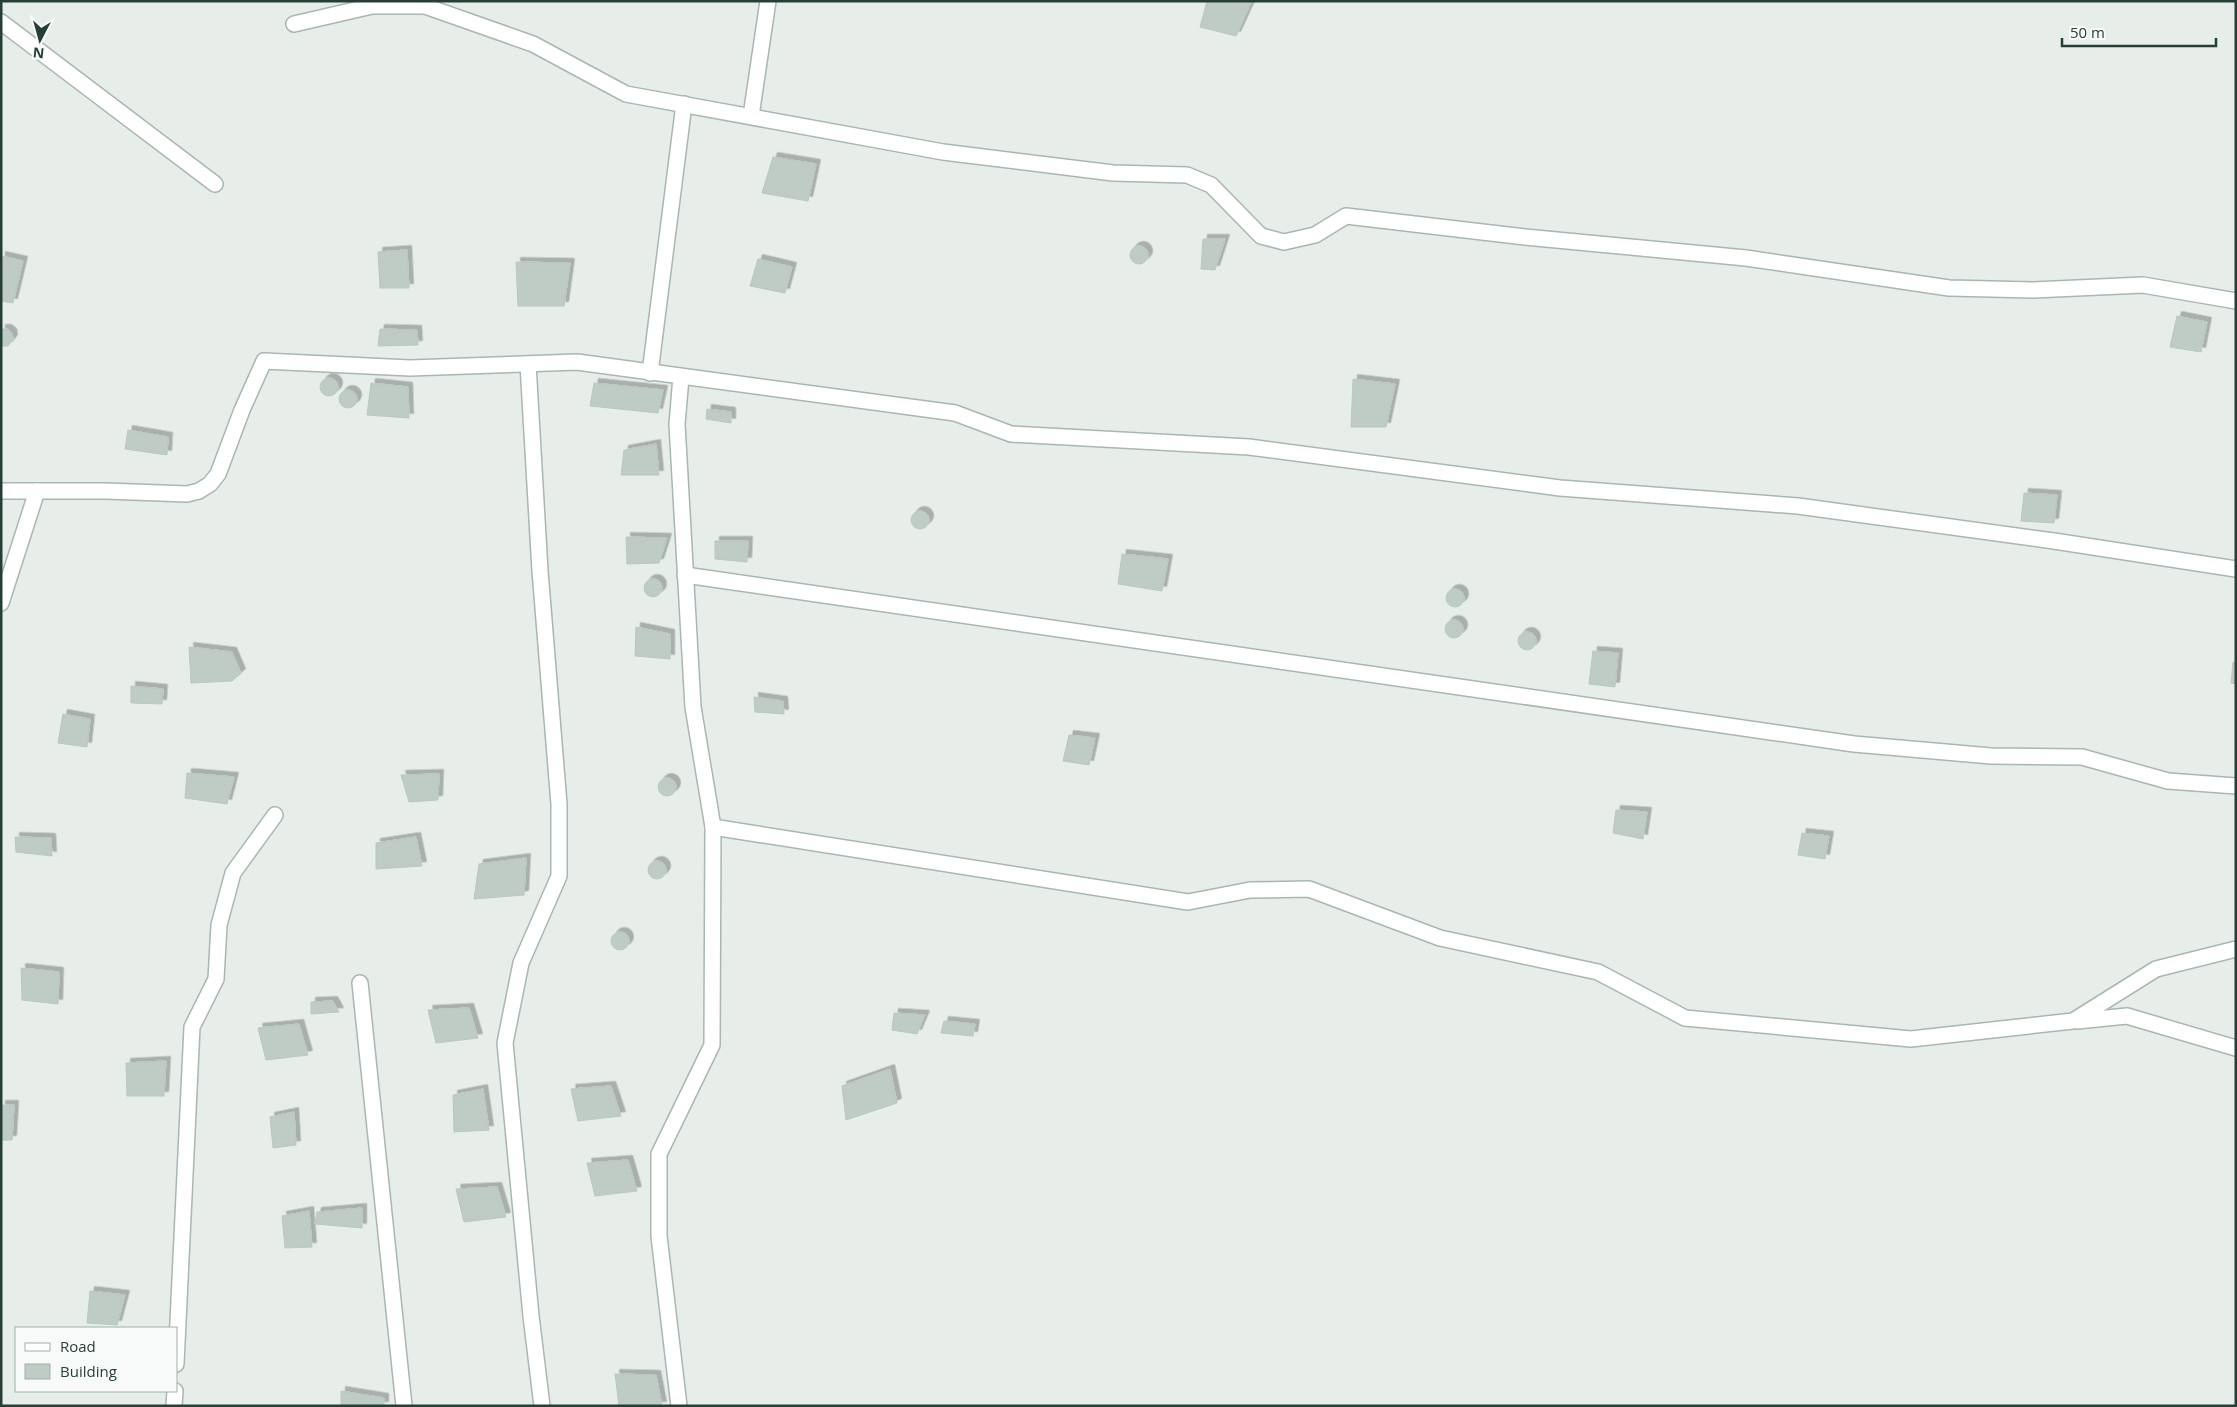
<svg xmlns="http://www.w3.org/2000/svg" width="2237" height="1407" font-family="'Open Sans',sans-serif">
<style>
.building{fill:#bfcbc5;stroke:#bac7c0;filter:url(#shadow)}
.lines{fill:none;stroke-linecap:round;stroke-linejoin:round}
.minor-casing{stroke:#aab6b0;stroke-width:18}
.minor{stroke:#fff;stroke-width:15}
</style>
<defs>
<filter id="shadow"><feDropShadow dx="4.5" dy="-4.5" stdDeviation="0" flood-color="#0004"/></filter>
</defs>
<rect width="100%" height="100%" fill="#e7eeea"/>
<g class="building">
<polygon points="1207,1 1252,1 1236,36 1200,27"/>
<polygon points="773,157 816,164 808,201 762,193"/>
<polygon points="1203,239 1225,239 1215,270 1201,269"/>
<circle cx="1139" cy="255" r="9"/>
<polygon points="407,250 409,288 380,288 378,252"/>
<polygon points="1,256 23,261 13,303 1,301"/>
<polygon points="758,259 792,267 785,293 750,286"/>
<polygon points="516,262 570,263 564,306 518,306"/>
<polygon points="2177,316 2207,322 2201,352 2170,347"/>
<polygon points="1,329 7,329 12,333 13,339 8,346 1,346"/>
<polygon points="380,329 417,330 418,345 378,346"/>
<circle cx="329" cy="387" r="9"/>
<polygon points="1353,379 1395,384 1386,427 1351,427"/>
<polygon points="371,383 408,387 409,418 367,415"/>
<polygon points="594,383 663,390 658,413 590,406"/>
<circle cx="348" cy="399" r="9"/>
<polygon points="707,409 731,412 731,423 706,419"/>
<polygon points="128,430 168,437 167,455 125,449"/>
<polygon points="656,444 659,475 621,475 624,450"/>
<polygon points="2024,493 2057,495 2054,523 2021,521"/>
<circle cx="920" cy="520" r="9"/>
<polygon points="626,537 667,538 659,563 627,564"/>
<polygon points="715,541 748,541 747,562 715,559"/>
<polygon points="1122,554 1168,559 1162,591 1118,584"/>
<circle cx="653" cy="588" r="9"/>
<circle cx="1455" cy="598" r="9"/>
<circle cx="1454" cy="629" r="9"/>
<polygon points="636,627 670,634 670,659 635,656"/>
<circle cx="1527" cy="641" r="9"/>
<polygon points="189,647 232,652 241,673 232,681 191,683"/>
<polygon points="1593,651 1618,653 1615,687 1589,684"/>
<polygon points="2233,662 2236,663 2236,684 2231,683"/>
<polygon points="131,686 163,689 162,704 131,703"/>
<polygon points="754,697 783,701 784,714 755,712"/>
<polygon points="63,714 90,719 87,747 58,743"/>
<polygon points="1069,735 1095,738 1089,765 1063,761"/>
<polygon points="187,773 234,777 227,804 185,798"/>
<polygon points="439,774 438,800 409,802 401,775"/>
<circle cx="667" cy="787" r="9"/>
<polygon points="1616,810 1647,812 1643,839 1613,833"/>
<polygon points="1802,833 1829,836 1825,859 1798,855"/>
<polygon points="15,837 51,838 52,856 16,852"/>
<polygon points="416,837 422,866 376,869 376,843"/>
<polygon points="526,858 524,895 474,899 479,864"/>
<circle cx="657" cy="870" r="9"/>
<circle cx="620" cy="941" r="9"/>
<polygon points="21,968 59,972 58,1004 22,1000"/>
<polygon points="333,1001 339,1012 311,1014 311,1002"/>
<polygon points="469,1008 478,1038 436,1043 428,1010"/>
<polygon points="894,1013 925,1015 917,1034 892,1030"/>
<polygon points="944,1021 975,1024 973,1036 941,1033"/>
<polygon points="299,1024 308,1055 266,1060 258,1028"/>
<polygon points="166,1061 164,1096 127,1096 126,1063"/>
<polygon points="890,1069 897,1103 846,1120 842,1086"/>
<polygon points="611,1086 621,1116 578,1121 571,1089"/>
<polygon points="483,1089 489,1130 454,1132 453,1095"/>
<polygon points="1,1105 14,1105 12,1140 1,1140"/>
<polygon points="294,1112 296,1145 273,1148 270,1117"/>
<polygon points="628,1160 637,1191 595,1196 587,1163"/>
<polygon points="497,1187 506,1217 464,1222 456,1189"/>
<polygon points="362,1208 362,1228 315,1224 317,1212"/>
<polygon points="309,1211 312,1247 285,1248 282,1216"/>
<polygon points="90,1291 125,1295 117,1325 87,1323"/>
<polygon points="615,1374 656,1375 662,1406 619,1406"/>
<polygon points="341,1391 384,1398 384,1406 341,1406"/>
</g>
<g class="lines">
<defs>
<g id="minor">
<polyline points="1,22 215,184"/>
<polyline points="294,24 372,6 425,6 533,44 626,94 943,152 1113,173 1187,175 1211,185 1261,236 1284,242 1315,235 1346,216 1525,237 1746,258 1949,288 2033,290 2143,285 2236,301"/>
<polyline points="751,116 768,1"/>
<polyline points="528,364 540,571 559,804 559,876 521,963 505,1043 531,1316 542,1406"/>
<polyline points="650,373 684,104"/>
<polyline points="1,491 37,491"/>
<polyline points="685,575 1854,744 1991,756 2082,757 2168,781 2236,786"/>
<polyline points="1,603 37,491 106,491 187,494 199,491 210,484 218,474 242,410 264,361 410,368 577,362 955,413 1011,434 1249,447 1560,488 1798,506 2054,541 2236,569"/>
<polyline points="713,827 1188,902 1250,890 1309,889 1440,938 1598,972 1685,1018 1911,1039 2073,1021 2156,969 2236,949"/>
<polyline points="360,983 404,1406"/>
<polyline points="2077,1021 2127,1016 2236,1048"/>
<polyline points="176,1364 192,1027 216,979 219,925 233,873 275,815"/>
<polyline points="174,1406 175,1391"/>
<polyline points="679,1406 659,1236 659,1154 712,1045 713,827 693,707 677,424 681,377"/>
</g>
</defs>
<use href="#minor" class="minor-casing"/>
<use href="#minor" class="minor"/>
</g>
<rect width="2237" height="1407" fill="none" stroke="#273e36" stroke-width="5"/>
<rect x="15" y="1327" width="162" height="65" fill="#f7faf8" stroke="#a4afaa"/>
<rect x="25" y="1343" width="25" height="8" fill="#ffffff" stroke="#a4afaa"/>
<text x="60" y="1352" font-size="15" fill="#273e36">Road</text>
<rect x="25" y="1364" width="25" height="15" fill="#bfcbc5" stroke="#a4afaa"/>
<text x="60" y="1377" font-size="15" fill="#273e36">Building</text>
<g transform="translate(40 40) rotate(186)" stroke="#f7faf8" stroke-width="4" paint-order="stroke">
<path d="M0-4L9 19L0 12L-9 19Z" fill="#273e36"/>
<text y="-8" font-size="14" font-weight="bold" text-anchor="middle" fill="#273e36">N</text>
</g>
<path d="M2062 38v8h154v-8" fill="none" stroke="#273e36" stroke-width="2.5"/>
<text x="2070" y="38" font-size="15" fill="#273e36" stroke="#f7faf8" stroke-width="4" paint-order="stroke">50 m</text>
</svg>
